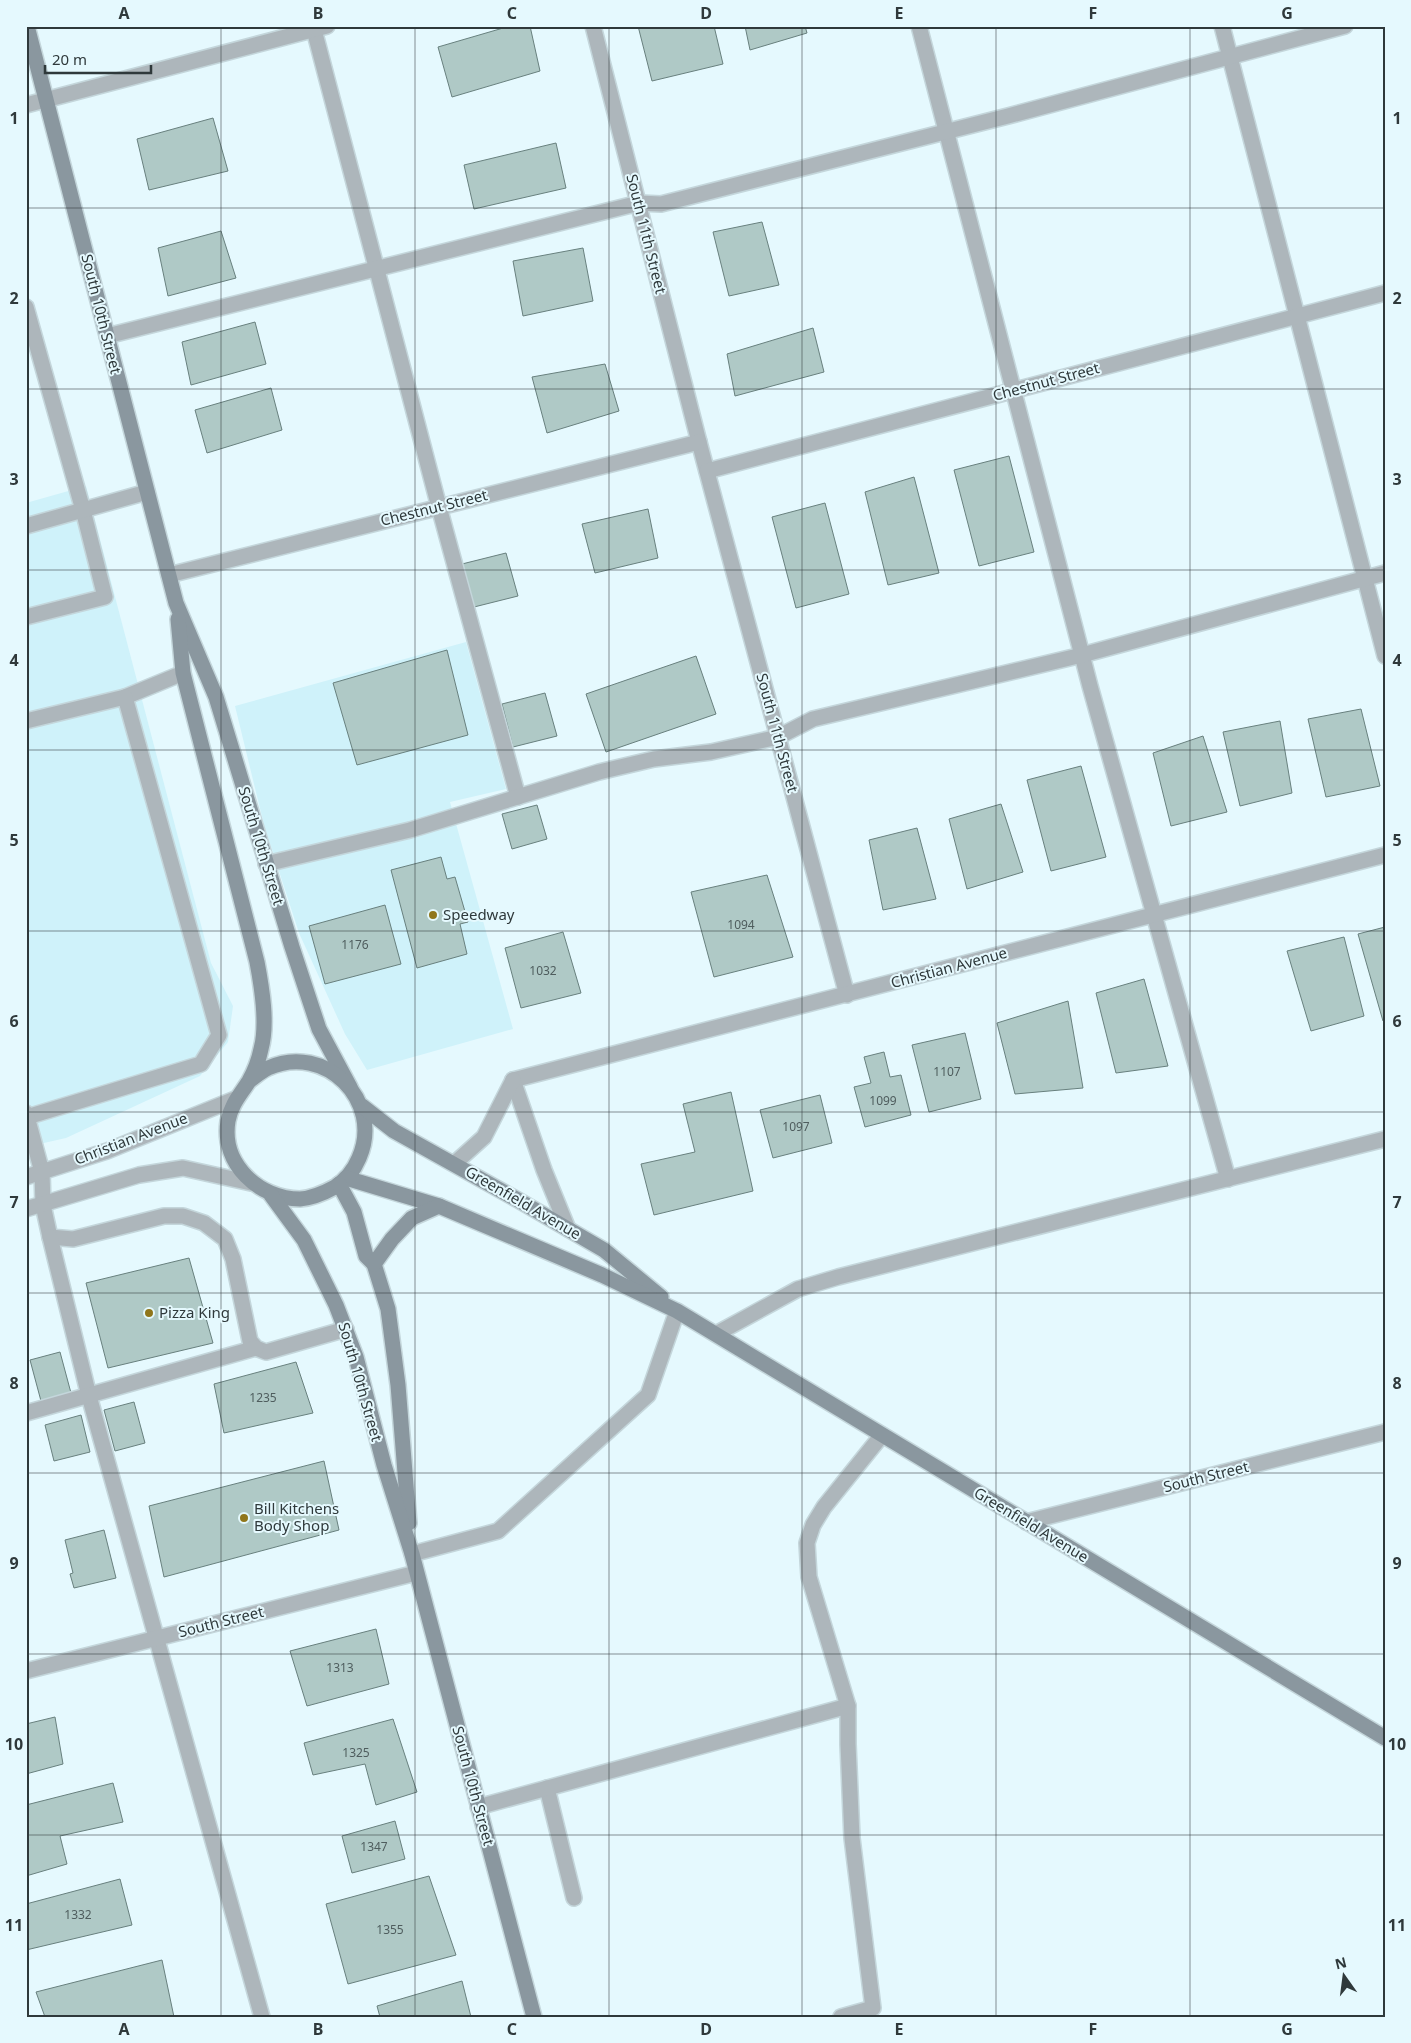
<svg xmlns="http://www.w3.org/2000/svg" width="1411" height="2043" font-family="'Noto Sans',sans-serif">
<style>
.built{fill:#cff2fa}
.building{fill:#afc9c6;stroke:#68807e}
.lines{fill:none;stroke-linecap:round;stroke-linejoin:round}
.lane-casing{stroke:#c4d6db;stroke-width:18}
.street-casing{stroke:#c4d6db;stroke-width:18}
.secondary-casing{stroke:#c4d6db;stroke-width:18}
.lane{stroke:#adb6bb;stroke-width:15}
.street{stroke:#adb6bb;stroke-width:15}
.secondary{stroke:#8a979f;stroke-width:15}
.grid{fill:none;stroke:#2f393b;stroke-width:1;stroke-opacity:0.55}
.poi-dot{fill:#90761b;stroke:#e5f9fe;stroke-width:2}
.labels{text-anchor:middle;stroke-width:4;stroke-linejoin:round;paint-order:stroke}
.number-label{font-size:12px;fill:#4f5d5e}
.street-label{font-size:15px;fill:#2f393b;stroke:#e5f9fe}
.poi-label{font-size:15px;fill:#2f393b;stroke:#e5f9fe;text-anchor:start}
.neatline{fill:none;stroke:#2f393b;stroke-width:2}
.grid-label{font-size:16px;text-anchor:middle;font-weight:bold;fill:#2f393b}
</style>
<rect width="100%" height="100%" fill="#e5f9fe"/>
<g class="built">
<polygon points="86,486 211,963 233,1006 228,1042 200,1076 66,1138 26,1147 26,503"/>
<polygon points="466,642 506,789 450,802 513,1029 367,1070 345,1034 299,933 264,825 235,706"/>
</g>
<g class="building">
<polygon points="510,26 530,26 540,71 452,97 438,47"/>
<polygon points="638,26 714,26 723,64 652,81"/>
<polygon points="745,26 805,26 807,33 750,50"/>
<polygon points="213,118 228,171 149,190 137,139"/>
<polygon points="556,143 566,188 474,209 464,165"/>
<polygon points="762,222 779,285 729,296 713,232"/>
<polygon points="221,231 236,278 168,296 158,248"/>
<polygon points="583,248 593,301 523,316 513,261"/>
<polygon points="255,322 266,364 191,385 182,342"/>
<polygon points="813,328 824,372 735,396 727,354"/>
<polygon points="605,364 619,411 547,433 532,377"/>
<polygon points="271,388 282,430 207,453 195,410"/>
<polygon points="1009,456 1034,552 979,566 954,470"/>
<polygon points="914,477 939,573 888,585 865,492"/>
<polygon points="825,503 849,594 796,608 772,517"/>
<polygon points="648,509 658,558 595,573 582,524"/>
<polygon points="506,553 518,596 474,607 462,564"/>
<polygon points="447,650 468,735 357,765 333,683"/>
<polygon points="696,656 716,714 606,752 586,694"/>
<polygon points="545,693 557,736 513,747 502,704"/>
<polygon points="1361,709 1380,786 1326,797 1308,719"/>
<polygon points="1280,721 1292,793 1240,806 1223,732"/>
<polygon points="1203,736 1227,812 1171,826 1153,753"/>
<polygon points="1081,766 1106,857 1051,871 1027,780"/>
<polygon points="1001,804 1023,872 967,889 949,819"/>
<polygon points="537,805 547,839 512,849 502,814"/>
<polygon points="917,828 936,899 883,910 869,840"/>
<polygon points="441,857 447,879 455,877 468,922 460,924 467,954 417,968 391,870"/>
<polygon points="767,875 793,957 714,977 691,892"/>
<polygon points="385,905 401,964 325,984 309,926"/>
<polygon points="1385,927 1385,1021 1383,1021 1358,934"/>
<polygon points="563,932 581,993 521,1008 505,948"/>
<polygon points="1344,937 1364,1016 1311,1031 1287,951"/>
<polygon points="1144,979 1168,1066 1116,1073 1096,993"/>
<polygon points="1068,1001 1083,1088 1015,1094 997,1023"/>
<polygon points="965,1033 981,1099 929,1112 912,1045"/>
<polygon points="884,1052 890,1077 901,1075 911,1115 865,1127 854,1087 871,1083 864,1057"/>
<polygon points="731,1092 753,1191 654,1215 641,1164 695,1152 683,1104"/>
<polygon points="820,1095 832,1143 773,1158 760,1110"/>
<polygon points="189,1258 213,1343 108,1368 86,1283"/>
<polygon points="60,1352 71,1393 41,1401 30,1360"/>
<polygon points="296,1362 313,1413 224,1433 214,1384"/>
<polygon points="134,1402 145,1443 115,1451 104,1410"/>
<polygon points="81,1415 90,1452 54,1461 45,1425"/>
<polygon points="324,1461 339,1530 164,1577 149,1506"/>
<polygon points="104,1530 116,1578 74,1588 70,1574 73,1573 65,1540"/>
<polygon points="376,1629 389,1684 307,1706 290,1651"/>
<polygon points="55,1717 63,1764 26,1774 26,1724"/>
<polygon points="393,1719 417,1792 376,1805 365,1764 313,1775 304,1743"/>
<polygon points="113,1783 123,1822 60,1836 67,1864 26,1876 26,1805"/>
<polygon points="395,1821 405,1859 352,1873 342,1836"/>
<polygon points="429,1876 456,1955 348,1984 326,1904"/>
<polygon points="120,1879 132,1925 26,1950 26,1904"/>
<polygon points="162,1960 174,2017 45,2017 36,1992"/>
<polygon points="462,1981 471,2017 380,2017 377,2006"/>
</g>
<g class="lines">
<defs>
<g id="lane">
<polyline points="313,26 439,507 518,797"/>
<polyline points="919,26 1090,686 1228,1179"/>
<polyline points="1222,26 1385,656"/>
<polyline points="26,307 83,510 105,597 26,617"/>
<polyline points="107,336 639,203 661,204 1008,116 1345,26"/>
<polyline points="26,526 147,492"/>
<polyline points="125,697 183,673"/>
<polyline points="26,721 125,697 219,1035 201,1064 27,1117"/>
<polyline points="266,864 410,830 599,772 654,759 711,752 778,737 813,719 1082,655 1385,573"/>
<polyline points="26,1113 42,1172 43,1205 50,1237 73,1239 164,1216 183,1216 204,1223 225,1239 233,1259 250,1341 256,1348 266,1352 346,1329"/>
<polyline points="50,1237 89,1396 262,2017"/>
<polyline points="716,1334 798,1289 838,1277 1385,1139"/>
<polyline points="26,1413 256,1348"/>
<polyline points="412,1554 498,1531 648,1395 677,1311"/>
<polyline points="547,1788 574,1898"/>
<polyline points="478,1807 848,1706"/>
<polyline points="841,2017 873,2008 852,1838 848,1744 848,1706 809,1577 807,1543 813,1525 824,1507 882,1435"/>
</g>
<g id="street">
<polyline points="593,26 699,442 847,995"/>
<polyline points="26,105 327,26"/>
<polyline points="707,471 1385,293"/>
<polyline points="169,575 699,442"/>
<polyline points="513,1080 1385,855"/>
<polyline points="513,1080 544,1170 568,1229"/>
<polyline points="454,1164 484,1137 513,1080"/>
<polyline points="26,1177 107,1151 235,1099"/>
<polyline points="26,1209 139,1175 183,1168 251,1183"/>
<polyline points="1026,1522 1385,1432"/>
<polyline points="26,1671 416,1573"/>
</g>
<g id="secondary">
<polyline points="27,26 176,603 216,697 292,947 319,1029 350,1087"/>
<path d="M178,619L183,673L257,962C262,988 268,1024 261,1049C259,1059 254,1072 249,1081C241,1094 231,1104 228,1121C221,1164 259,1199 300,1199C313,1198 324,1193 335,1187C346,1180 354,1170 359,1158C384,1101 325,1042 268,1068C261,1071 255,1077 249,1081"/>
<polyline points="362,1106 394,1131 518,1200 604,1250 661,1297"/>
<polyline points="346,1178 439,1206 602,1275 677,1311 1385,1738"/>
<polyline points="339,1184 354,1212 366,1256 374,1264 388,1309 398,1385 409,1523"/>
<polyline points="271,1195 304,1240 336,1305 356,1357 384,1465 412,1554 534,2017"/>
<polyline points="374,1264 392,1239 412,1218 439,1206"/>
</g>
</defs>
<use href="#lane" class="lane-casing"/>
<use href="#street" class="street-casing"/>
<use href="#secondary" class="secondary-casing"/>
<use href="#lane" class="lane"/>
<use href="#street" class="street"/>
<use href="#secondary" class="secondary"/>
</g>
<path class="grid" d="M221,26V2017M415,26V2017M609,26V2017M802,26V2017M996,26V2017M1190,26V2017M26,208H1385M26,389H1385M26,570H1385M26,750H1385M26,931H1385M26,1112H1385M26,1293H1385M26,1473H1385M26,1654H1385M26,1835H1385"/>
<g class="poi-dot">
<circle cx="433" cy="915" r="5"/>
<circle cx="149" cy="1313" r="5"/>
<circle cx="244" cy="1518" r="5"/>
</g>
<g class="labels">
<g class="number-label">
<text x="741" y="929">1094</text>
<text x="355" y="949">1176</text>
<text x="543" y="975">1032</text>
<text x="947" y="1076">1107</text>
<text x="883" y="1105">1099</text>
<text x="796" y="1131">1097</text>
<text x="263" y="1402">1235</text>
<text x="340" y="1672">1313</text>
<text x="356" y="1757">1325</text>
<text x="374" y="1851">1347</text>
<text x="78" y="1919">1332</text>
<text x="390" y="1934">1355</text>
</g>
<g class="street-label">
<text transform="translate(646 234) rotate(76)" y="5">South 11th Street</text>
<text transform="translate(101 314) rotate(76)" y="5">South 10th Street</text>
<text transform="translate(1046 382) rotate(-15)" y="5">Chestnut Street</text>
<text transform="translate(434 508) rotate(-14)" y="5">Chestnut Street</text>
<text transform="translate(777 733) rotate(75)" y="5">South 11th Street</text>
<text transform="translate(261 846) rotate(73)" y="5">South 10th Street</text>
<text transform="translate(949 968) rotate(-15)" y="5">Christian Avenue</text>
<text transform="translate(131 1139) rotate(-21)" y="5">Christian Avenue</text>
<text transform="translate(523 1203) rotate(30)" y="5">Greenfield Avenue</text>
<text transform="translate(360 1382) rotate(74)" y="5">South 10th Street</text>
<text transform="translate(1206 1477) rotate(-14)" y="5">South Street</text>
<text transform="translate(1031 1525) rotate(31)" y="5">Greenfield Avenue</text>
<text transform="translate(221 1622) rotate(-14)" y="5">South Street</text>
<text transform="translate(473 1786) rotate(75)" y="5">South 10th Street</text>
</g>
<g class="poi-label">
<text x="443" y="920">Speedway</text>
<text x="159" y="1318">Pizza King</text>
<text x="254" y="1514">Bill Kitchens<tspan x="254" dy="17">Body Shop</tspan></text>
</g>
</g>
<rect width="1411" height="2043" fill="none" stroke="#e5f9fe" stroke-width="55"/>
<g transform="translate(1344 1976) rotate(346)" stroke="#e5f9fe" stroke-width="4" paint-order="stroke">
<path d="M0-4L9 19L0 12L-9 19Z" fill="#2f393b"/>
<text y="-8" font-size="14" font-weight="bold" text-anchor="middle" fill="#2f393b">N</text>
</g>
<path d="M45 65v8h106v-8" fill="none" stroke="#2f393b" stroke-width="2.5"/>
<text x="52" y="65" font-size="15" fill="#2f393b" stroke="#e5f9fe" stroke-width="4" paint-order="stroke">20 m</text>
<rect x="28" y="28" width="1356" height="1988" class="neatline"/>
<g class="grid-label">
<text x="124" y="19">A</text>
<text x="318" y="19">B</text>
<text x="512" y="19">C</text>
<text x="706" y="19">D</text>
<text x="899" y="19">E</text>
<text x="1093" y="19">F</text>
<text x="1287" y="19">G</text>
<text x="14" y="124">1</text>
<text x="1397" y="124">1</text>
<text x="14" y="304">2</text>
<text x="1397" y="304">2</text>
<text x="14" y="485">3</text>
<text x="1397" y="485">3</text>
<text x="14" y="666">4</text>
<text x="1397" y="666">4</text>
<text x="14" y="846">5</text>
<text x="1397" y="846">5</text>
<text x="14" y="1027">6</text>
<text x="1397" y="1027">6</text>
<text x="14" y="1208">7</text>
<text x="1397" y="1208">7</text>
<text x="14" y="1389">8</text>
<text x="1397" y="1389">8</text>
<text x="14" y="1569">9</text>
<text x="1397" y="1569">9</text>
<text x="14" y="1750">10</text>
<text x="1397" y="1750">10</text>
<text x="14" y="1931">11</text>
<text x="1397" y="1931">11</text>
<text x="124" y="2035">A</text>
<text x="318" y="2035">B</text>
<text x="512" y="2035">C</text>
<text x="706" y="2035">D</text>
<text x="899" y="2035">E</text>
<text x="1093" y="2035">F</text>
<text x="1287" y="2035">G</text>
</g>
</svg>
